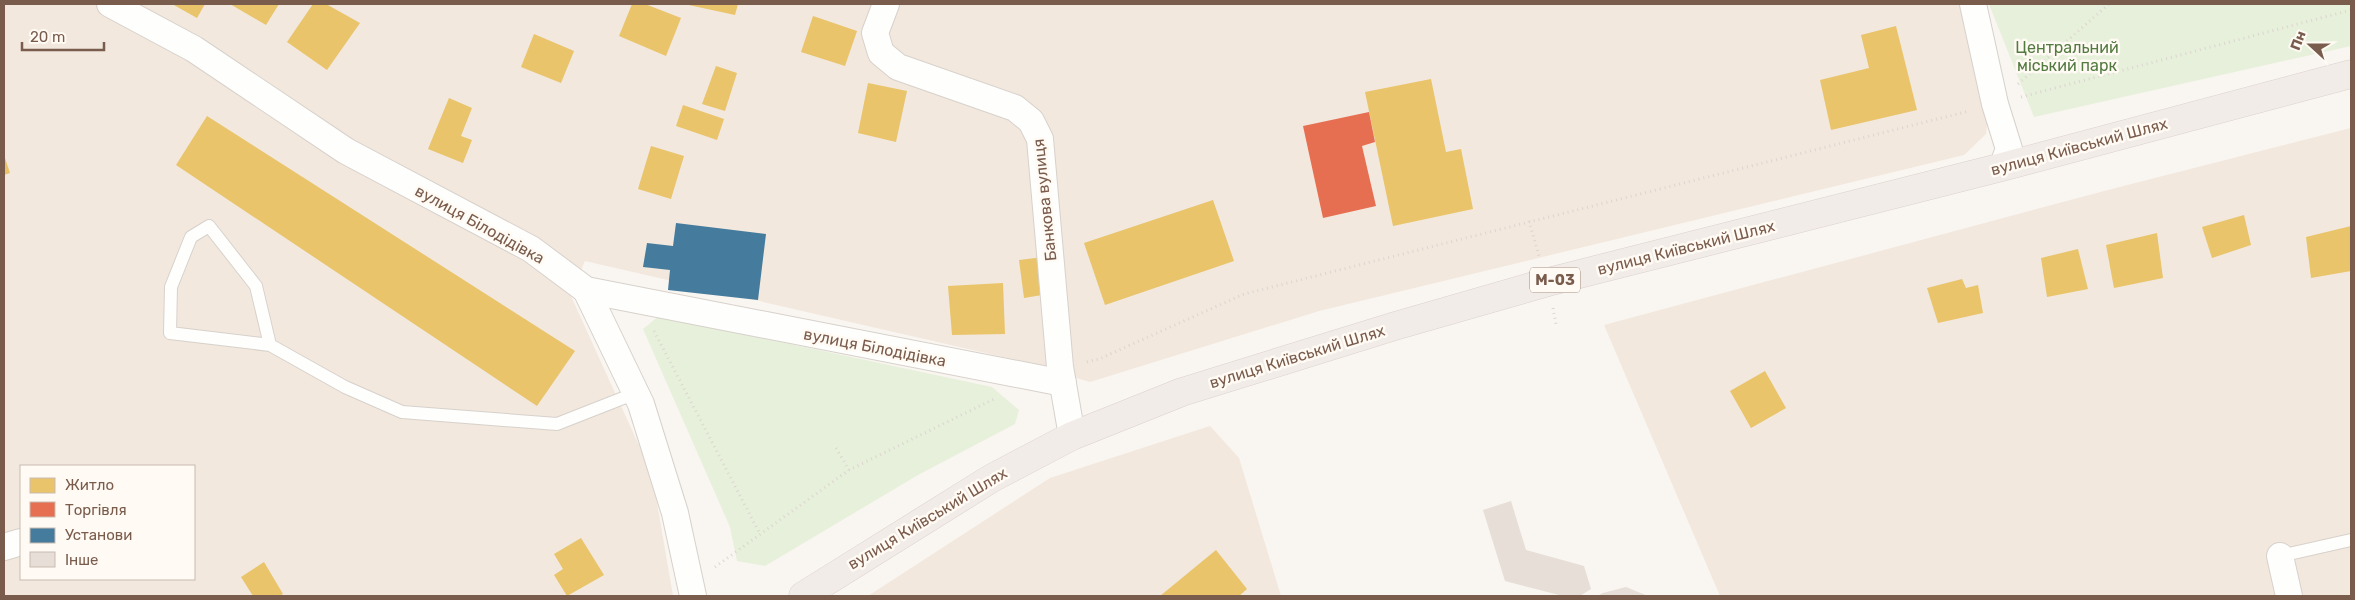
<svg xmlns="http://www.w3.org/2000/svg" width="2355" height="600" font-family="Rubik,sans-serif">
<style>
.residential{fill:#f2e8de;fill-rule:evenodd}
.green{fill:#e7f0db}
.homes{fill:#e9c46a}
.shops{fill:#e76f51}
.public{fill:#457b9d}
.building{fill:#e6ded7}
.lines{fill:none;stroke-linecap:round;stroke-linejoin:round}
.service-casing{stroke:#d7d1cb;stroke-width:14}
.minor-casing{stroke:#d7d1cb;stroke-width:28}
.trunk-casing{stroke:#dad1cc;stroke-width:29}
.path{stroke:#dcd5d0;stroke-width:3;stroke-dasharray:1 4;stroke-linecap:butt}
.service{stroke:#fefefd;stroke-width:12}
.minor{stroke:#fefefd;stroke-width:26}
.trunk{stroke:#f2ece8;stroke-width:28}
.labels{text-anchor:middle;stroke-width:5;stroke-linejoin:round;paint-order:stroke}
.shield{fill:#fffaf3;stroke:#a28b7f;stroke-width:1}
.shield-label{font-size:15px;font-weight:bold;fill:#7a5c4d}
.park-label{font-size:16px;fill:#537a41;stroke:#fffaf3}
.street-label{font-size:16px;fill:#7a5c4d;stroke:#fffaf3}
</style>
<rect width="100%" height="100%" fill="#f9f5f0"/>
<g class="residential">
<path d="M4,4H1968L1990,101L1986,134L1964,155L1319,311L1090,382L1016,360L585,261L570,294L652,474L673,596H4ZM21,466H194V579H21Z"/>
<polygon points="2351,128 2351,596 1720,596 1604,325 2108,190"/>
<polygon points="1210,426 1239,458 1281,596 868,596 1050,478"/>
</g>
<g class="green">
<polygon points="1989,4 2351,4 2351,46 2034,117"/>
<polygon points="659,316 992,387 1019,410 1015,424 918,475 765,566 737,561 730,527 643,329"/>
</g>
<g class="homes">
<polygon points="172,4 205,4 197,18"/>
<polygon points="230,4 279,4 266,25"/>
<polygon points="313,4 326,4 360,23 327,70 287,42"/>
<polygon points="632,4 645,4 681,18 666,56 619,36"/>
<polygon points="684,4 738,4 735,15"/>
<polygon points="813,16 857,31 845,66 801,52"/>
<polygon points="1896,26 1917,110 1831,130 1820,80 1869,68 1861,35"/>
<polygon points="534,34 574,51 561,83 521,67"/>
<polygon points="716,66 737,73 725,111 702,104"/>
<polygon points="1431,79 1446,152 1461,149 1473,209 1393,226 1365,92"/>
<polygon points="868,83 907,91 896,142 858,133"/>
<polygon points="449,98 472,108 461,136 472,140 463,163 428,149"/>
<polygon points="683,105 724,119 717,140 676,126"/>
<polygon points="207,116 575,351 537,406 176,165"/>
<polygon points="651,146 684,156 671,199 638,189"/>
<polygon points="4,155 10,173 4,175"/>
<polygon points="1213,200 1234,261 1105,305 1084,243"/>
<polygon points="2244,215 2251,245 2212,258 2202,227"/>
<polygon points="2351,226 2351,271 2311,278 2306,237"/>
<polygon points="2157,233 2163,278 2114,288 2106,245"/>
<polygon points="2078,249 2088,289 2047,297 2041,258"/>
<polygon points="1044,257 1048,294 1024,298 1019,260"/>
<polygon points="1962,279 1966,288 1978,285 1983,313 1938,323 1927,288"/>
<polygon points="1003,283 1005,334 952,335 948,286"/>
<polygon points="1765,371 1786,408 1751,428 1730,391"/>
<polygon points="581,538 604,575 567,596 554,575 563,569 554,554"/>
<polygon points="1216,550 1247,589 1239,596 1160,596"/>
<polygon points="264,562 283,594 279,596 253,596 241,577"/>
</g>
<polygon class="shops" points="1369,112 1375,142 1362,146 1376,206 1323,218 1303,126"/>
<polygon class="public" points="676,223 766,234 758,300 668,290 670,270 643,267 647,243 673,246"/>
<g class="building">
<polygon points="1511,501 1526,550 1584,566 1591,589 1580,596 1563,596 1505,581 1483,510"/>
<polygon points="1626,587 1648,596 1597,596 1603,593"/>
</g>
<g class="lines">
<defs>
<g id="service">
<polyline points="270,345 256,286 209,226 191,237 171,287 170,333 270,345 345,387 402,412 557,424 636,393"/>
<polyline points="2280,556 2351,540"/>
</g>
<g id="minor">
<polyline points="110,4 194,49 346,151 531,249 586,290 1063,383"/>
<polyline points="886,4 875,33 881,53 898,67 1015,108 1031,121 1040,139 1060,367 1072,436"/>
<polyline points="1973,4 1995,104 2009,149 2002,167"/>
<polyline points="586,290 641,404 675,513 693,596"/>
<polyline points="4,547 21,542"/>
<polyline points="2280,556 2289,596"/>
</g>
<polyline id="trunk" points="803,596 992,478 1072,436 1182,392 1395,326 1548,282 2002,167 2351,74"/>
</defs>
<use href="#service" class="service-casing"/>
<use href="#minor" class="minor-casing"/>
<use href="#trunk" class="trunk-casing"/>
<g class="path">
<polyline points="2018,84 2109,4"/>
<polyline points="2021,97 2351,10"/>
<polyline points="1529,221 1539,256"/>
<polyline points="1553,308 1556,324"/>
<polyline points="654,331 760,534"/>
<polyline points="1087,362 1099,359 1244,294 1969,111"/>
<polyline points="836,448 849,470"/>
<polyline points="715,567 849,470 996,398"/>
</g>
<use href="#service" class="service"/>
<use href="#minor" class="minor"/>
<use href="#trunk" class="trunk"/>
</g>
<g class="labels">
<rect class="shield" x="1530" y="267.5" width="50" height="25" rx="4"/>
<g class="shield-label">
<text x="1555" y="285">М-03</text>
</g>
<g class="park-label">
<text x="2067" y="53">Центральний<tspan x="2067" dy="18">міський парк</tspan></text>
</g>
<g class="street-label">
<text transform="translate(2079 146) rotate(-15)" y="6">вулиця Київський Шлях</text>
<text transform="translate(1044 200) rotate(-96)" y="6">Банкова вулиця</text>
<text transform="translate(480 224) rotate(29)" y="6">вулиця Білодідівка</text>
<text transform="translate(1686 247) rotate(-14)" y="6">вулиця Київський Шлях</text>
<text transform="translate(875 347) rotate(11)" y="6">вулиця Білодідівка</text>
<text transform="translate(1297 356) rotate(-17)" y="6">вулиця Київський Шлях</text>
<text transform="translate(927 518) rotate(-31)" y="6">вулиця Київський Шлях</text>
</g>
</g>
<rect width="2355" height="600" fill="none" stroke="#7a5c4d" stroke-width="10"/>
<rect x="20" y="465" width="175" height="115" fill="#fffaf3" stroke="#cabbb1"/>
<rect x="30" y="478" width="25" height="15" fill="#e9c46a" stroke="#cabbb1"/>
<text x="65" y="490" font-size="15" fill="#7a5c4d">Житло</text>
<rect x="30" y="502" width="25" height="15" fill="#e76f51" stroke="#cabbb1"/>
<text x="65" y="515" font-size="15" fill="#7a5c4d">Торгівля</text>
<rect x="30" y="528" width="25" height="15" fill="#457b9d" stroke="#cabbb1"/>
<text x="65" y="540" font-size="15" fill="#7a5c4d">Установи</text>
<rect x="30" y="552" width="25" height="15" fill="#e6ded7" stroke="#cabbb1"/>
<text x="65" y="565" font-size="15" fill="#7a5c4d">Інше</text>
<g transform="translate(2310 45) rotate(291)" stroke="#fffaf3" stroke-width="4" paint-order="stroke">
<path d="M0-4L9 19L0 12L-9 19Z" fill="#7a5c4d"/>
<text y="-8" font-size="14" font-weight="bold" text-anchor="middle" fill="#7a5c4d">Пн</text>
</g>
<path d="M22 42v8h82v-8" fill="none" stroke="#7a5c4d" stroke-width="2.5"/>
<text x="30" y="42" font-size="15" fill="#7a5c4d" stroke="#fffaf3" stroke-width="4" paint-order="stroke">20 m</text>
</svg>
